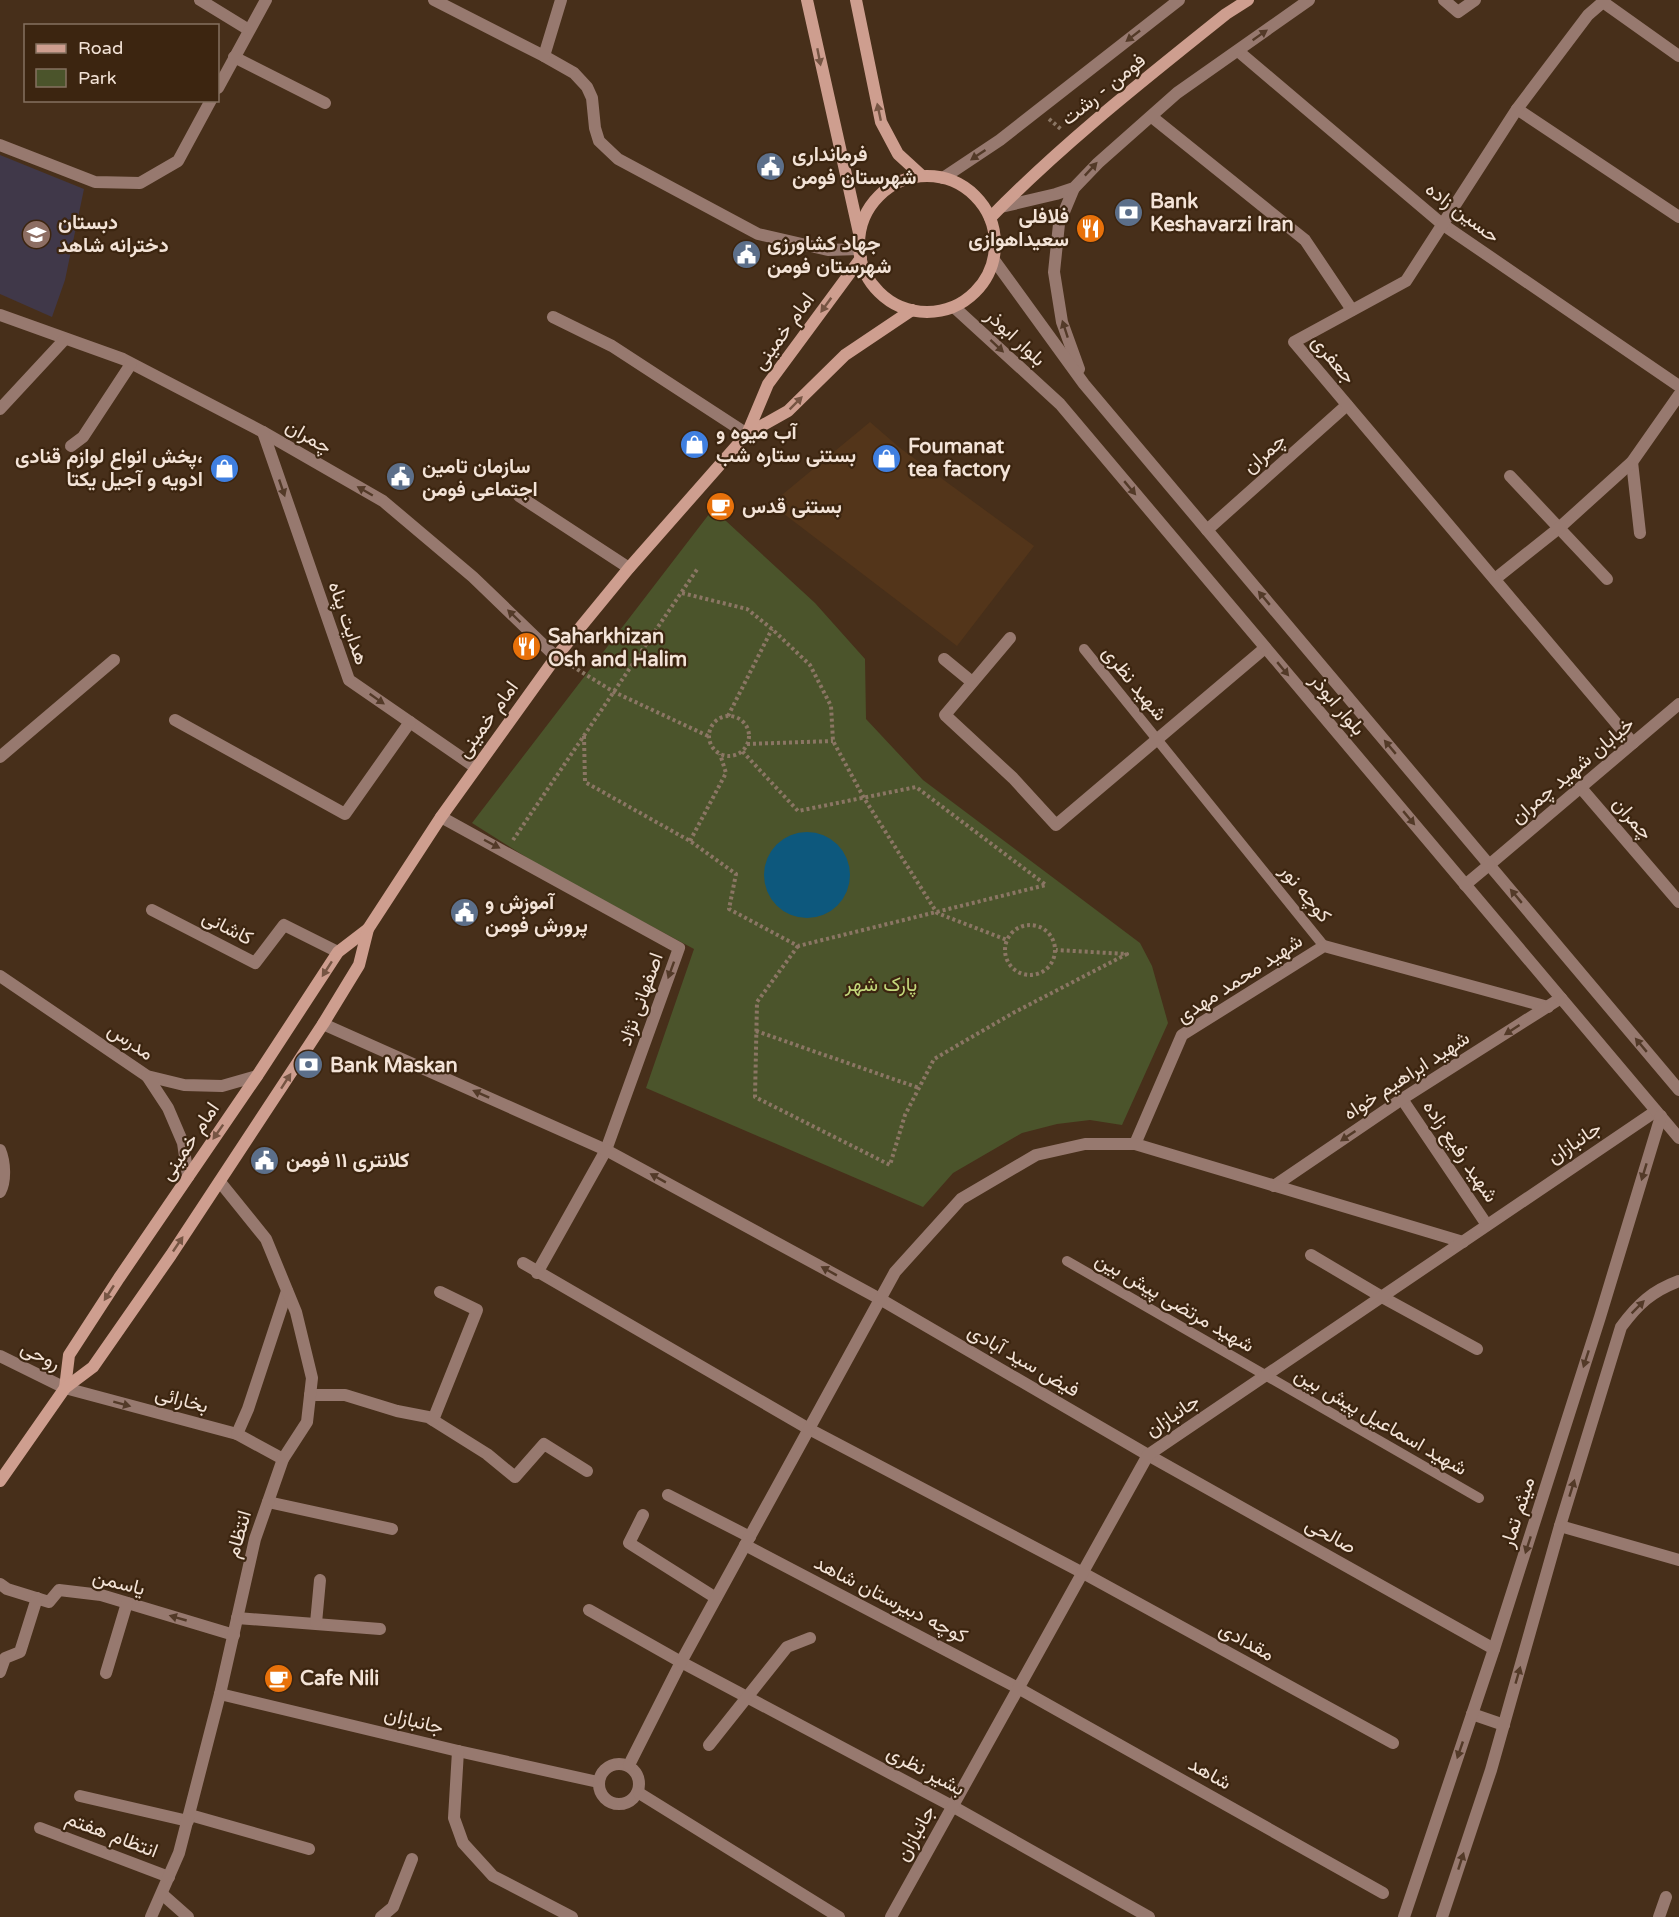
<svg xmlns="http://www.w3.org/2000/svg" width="1679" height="1917" font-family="'Varela Round',Vazirmatn,sans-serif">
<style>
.built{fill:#53351a}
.education{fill:#403849}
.green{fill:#4b542b}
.water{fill:#0d587d}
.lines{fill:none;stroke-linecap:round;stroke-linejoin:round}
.path{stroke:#8b7664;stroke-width:4;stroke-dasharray:3 3;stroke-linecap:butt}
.service{stroke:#97796f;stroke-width:10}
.minor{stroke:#97796f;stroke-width:12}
.tertiary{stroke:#97796f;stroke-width:12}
.secondary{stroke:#ce9e8f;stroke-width:12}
.oneway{fill:#533a28}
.oneway2{fill:#765543}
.labels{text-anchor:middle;stroke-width:4.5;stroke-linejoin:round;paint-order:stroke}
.street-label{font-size:20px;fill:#f3e3d7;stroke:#3c2510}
.poi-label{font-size:20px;font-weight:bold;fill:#f3e3d7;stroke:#3c2510;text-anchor:start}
.park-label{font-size:20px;fill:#c4d87b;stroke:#3c2510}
</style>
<rect width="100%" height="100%" fill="#472f1a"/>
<polygon class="built" points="870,422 900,448 1034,546 957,646 771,504"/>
<polygon class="education" points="0,155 84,189 65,280 52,317 0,294"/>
<polygon class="green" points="713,509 815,603 865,659 866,719 923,780 1140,943 1152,966 1168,1023 1122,1125 1090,1120 1057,1124 1022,1133 953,1173 923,1207 646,1088 694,949 545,869 472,823"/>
<circle class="water" cx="807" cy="875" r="43"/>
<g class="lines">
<g class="path">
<polyline points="1049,119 1062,130"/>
<polyline points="682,593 747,609 772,629 810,665 831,706 833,741 864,798 937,913 1007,940"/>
<polyline points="567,663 614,692 708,736"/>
<polyline points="728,716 772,629"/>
<circle cx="729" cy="736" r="20"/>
<polyline points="584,736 585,782 690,841 736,874 729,909 798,946 1046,885 916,787 798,811 742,751"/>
<polyline points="747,744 833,741"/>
<polyline points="513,840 698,568"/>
<polyline points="690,841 726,773 720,754"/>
<circle cx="1030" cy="950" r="25"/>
<polyline points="798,946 757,1002 755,1097 890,1165 905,1115 934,1059 1013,1013 1127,954 1056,950"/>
<polyline points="756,1031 919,1088"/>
</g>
<g class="service">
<polyline points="1084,649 1324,946"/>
<polyline points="1067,1261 1479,1498"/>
</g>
<g class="minor">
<polyline points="200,0 249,30"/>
<polyline points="434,0 544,56 574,73 587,87 592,98 595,128 599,141 618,159 758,234 828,250 859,249"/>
<polyline points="1444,0 1458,12 1475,0"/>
<polyline points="1238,51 1442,224 1679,386"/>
<polyline points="544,56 561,0"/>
<polyline points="234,57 325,103"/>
<polyline points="218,88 266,0"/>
<polyline points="1517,109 1679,217"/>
<polyline points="1152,117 1305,240 1352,310"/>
<polyline points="0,145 95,182 140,183 178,161 211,100"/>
<polyline points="0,315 123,359 263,432 383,501 473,577 556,657"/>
<polyline points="553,317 612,346 747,434"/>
<polyline points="0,409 65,339"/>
<polyline points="263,432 349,680 475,767"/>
<polyline points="71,446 83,437 131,364"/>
<polyline points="1632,462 1640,533"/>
<polyline points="1510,476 1607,579"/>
<polyline points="519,496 629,568"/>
<polyline points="1207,530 1347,405"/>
<polyline points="1495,579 1559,528 1632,462 1679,395"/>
<polyline points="1010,638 945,715 1013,778 1056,825 1265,648"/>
<polyline points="944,659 972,682"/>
<polyline points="175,720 345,814 410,722"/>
<polyline points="1633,743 1294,342 1406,281 1517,109 1588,15 1603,2 1679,56"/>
<polyline points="0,757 114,660"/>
<polyline points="1581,788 1679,902"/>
<polyline points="441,817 679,948 606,1150 537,1273"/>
<polyline points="1489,865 1679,704"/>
<polyline points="152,910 255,963 284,925 338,952"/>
<polyline points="323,1024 606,1150 880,1299 1148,1455 1494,1649"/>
<polyline points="1402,1099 1487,1225"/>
<polyline points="1135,1144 1182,1035 1324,946 1548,1007"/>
<path d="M0,1150C5,1162 6,1181 0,1192"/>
<polyline points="1274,1186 1402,1099 1561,998"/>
<polyline points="1311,1255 1382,1297 1477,1349"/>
<polyline points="523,1263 809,1429 1083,1573 1393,1743"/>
<polyline points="0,1356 65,1388 237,1434 283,1459"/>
<polyline points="310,1395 345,1395 397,1411 428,1417 487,1454 515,1477 544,1444 587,1471"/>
<polyline points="433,1420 477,1310 440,1292"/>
<polyline points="237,1434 248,1409 287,1291"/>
<polyline points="668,1495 750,1537"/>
<polyline points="268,1502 392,1529"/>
<polyline points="643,1515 629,1543 716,1598"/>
<polyline points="1560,1526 1679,1560"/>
<polyline points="745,1545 1018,1688 1383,1893"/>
<polyline points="0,1584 7,1589 49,1602 59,1590 101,1595 234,1635"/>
<polyline points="589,1610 681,1662 952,1806 1149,1917"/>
<polyline points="237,1618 380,1629"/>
<polyline points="316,1623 320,1580"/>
<polyline points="0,1672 5,1658 20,1652 37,1598"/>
<polyline points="106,1673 127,1603"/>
<polyline points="220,1694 458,1751 598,1782"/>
<polyline points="709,1745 787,1647 810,1638"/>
<polyline points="458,1751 454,1818 463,1843 493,1876 572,1917"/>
<circle cx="619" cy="1784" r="20"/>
<polyline points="629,1765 681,1662 895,1272 961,1199 1036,1155 1085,1144 1135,1144 1463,1242"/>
<polyline points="639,1793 839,1917"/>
<polyline points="80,1796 188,1821"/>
<polyline points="190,1815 309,1849"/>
<polyline points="40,1828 169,1877"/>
<polyline points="162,1894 188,1917"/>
<polyline points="381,1917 393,1907 412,1859"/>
<polyline points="891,1917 1148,1455 1656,1111"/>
<polyline points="1659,1917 1666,1897"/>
</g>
<g class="tertiary">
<polyline points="943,178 1000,140 1179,0"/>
<polyline points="1074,188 1059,224 1054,272 1062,322 1079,369"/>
<polyline points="1001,207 1056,194 1074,188 1098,163 1177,93 1309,0"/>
<polyline points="994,260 1084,384 1679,1090"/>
<polyline points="954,307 1060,404 1679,1138"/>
<polyline points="1465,885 1489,865"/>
<polyline points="0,976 147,1076 184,1085 222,1086 257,1076"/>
<polyline points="147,1076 168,1108 183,1143 188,1177"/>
<polyline points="1472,1714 1504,1725"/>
<polyline points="151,1917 179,1853 220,1694 255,1539 283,1459 307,1422 312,1378 296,1312 266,1239 220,1182"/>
<polyline points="1404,1917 1494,1649 1600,1317 1661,1116"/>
<path d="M1442,1917L1491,1770L1560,1526L1621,1327C1638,1304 1652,1291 1679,1281"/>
</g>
<g class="secondary">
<polyline points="807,0 859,233"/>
<polyline points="856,0 881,122 898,154 922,176"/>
<circle cx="927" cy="244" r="68"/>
<path d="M990,218C1063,143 1145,79 1226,14L1248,0"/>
<polyline points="747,434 788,411 845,355 912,310"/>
<polyline points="65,1388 69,1355 119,1278 257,1076 338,952 368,929"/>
<polyline points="0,1481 65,1388 93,1367 171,1255 323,1024 359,965 368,929 441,817 556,657 629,568 747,434 768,384 861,258"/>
</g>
</g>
<defs><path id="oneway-solid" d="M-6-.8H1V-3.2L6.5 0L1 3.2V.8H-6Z" transform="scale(1.5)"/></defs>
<g class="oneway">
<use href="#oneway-solid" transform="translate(1260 35) rotate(-35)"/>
<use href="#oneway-solid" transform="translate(1133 36) rotate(142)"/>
<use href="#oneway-solid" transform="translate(978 155) rotate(146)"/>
<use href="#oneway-solid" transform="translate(1091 169) rotate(-47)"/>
<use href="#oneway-solid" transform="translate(1065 329) rotate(-108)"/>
<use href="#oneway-solid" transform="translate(997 346) rotate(43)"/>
<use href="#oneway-solid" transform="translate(282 488) rotate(71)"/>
<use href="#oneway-solid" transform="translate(1130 488) rotate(50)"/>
<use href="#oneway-solid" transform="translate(365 491) rotate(-150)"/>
<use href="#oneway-solid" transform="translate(1264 598) rotate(-130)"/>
<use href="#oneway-solid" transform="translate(514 616) rotate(-136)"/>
<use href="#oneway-solid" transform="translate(1283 669) rotate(50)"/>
<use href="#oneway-solid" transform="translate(377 699) rotate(35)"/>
<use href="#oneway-solid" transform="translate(1390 747) rotate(-130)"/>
<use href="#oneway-solid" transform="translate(1409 818) rotate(50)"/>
<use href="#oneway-solid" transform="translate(492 844) rotate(28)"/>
<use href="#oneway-solid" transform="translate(1516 896) rotate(-130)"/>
<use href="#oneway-solid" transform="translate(671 970) rotate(110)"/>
<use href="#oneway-solid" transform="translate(1512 1030) rotate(147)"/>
<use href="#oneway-solid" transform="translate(1641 1045) rotate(-130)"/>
<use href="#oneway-solid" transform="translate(481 1094) rotate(-156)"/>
<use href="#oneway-solid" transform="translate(1348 1136) rotate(146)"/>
<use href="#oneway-solid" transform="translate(1644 1172) rotate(107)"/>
<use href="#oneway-solid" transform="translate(658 1178) rotate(-151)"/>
<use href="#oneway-solid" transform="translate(829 1271) rotate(-151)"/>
<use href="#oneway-solid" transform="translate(1638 1307) rotate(-45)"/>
<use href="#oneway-solid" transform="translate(1586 1359) rotate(108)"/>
<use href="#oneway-solid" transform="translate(122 1404) rotate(15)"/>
<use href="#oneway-solid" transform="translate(1572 1488) rotate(-73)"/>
<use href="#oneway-solid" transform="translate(1528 1545) rotate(108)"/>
<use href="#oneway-solid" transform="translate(178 1618) rotate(-164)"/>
<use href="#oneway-solid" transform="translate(1518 1675) rotate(-74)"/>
<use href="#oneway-solid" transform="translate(1460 1750) rotate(109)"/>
<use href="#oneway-solid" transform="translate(1461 1861) rotate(-72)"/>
</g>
<g class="oneway2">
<use href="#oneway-solid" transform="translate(819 57) rotate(79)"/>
<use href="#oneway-solid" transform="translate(879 112) rotate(-102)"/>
<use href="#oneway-solid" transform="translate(826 305) rotate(126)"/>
<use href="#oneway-solid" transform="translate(796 403) rotate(-45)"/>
<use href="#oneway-solid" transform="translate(327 969) rotate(123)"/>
<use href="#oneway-solid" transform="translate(286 1081) rotate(-57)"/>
<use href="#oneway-solid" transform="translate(218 1132) rotate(125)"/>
<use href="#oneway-solid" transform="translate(178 1244) rotate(-56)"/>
<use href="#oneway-solid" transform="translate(109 1293) rotate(123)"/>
</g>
<defs>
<symbol id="civic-disc" viewBox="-11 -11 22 22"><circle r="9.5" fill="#5c6f8a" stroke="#3c2510"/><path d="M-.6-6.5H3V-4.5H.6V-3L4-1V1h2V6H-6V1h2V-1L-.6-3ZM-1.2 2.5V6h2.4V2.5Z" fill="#fff"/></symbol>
<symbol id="bank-disc" viewBox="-11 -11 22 22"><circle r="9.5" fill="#5c6f8a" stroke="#3c2510"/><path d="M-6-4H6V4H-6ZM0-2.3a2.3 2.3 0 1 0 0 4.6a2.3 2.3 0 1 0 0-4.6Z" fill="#fff"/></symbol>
<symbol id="restaurant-disc" viewBox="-11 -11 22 22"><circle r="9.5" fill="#e8710a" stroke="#3c2510"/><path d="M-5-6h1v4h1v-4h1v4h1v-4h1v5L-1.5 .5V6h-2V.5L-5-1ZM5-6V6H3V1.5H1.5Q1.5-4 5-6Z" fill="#fff"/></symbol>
<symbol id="school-disc" viewBox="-11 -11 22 22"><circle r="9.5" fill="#8d6e63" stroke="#3c2510"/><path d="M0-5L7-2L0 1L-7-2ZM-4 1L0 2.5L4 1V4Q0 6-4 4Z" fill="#fff"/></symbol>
<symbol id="shop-disc" viewBox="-11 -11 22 22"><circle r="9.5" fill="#3f7fe0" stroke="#3c2510"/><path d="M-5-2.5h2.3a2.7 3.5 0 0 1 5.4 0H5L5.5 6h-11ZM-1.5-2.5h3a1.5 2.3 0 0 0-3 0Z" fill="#fff"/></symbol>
<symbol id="cafe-disc" viewBox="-11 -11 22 22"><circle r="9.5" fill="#e8710a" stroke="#3c2510"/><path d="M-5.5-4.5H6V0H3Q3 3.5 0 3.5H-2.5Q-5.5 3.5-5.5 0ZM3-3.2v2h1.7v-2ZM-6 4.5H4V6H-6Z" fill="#fff"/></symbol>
</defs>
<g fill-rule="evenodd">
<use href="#civic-disc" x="754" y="150" width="33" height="33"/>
<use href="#bank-disc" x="1112" y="196" width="33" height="33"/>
<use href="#restaurant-disc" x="1074" y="212" width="33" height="33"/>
<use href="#school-disc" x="20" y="218" width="33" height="33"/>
<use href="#civic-disc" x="730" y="238" width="33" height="33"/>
<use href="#shop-disc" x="678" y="428" width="33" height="33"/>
<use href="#shop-disc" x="870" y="442" width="33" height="33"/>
<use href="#shop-disc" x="208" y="452" width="33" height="33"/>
<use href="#civic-disc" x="384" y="460" width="33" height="33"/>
<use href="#cafe-disc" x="704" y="490" width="33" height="33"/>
<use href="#restaurant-disc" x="510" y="630" width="33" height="33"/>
<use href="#civic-disc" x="448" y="896" width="33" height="33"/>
<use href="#bank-disc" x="292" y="1048" width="33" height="33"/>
<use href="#civic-disc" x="248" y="1144" width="33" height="33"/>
<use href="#cafe-disc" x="262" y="1662" width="33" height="33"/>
</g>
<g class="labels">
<g class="street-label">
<text transform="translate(1103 89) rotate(-39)" y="7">فومن - رشت</text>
<text transform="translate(1463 212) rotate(37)" y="7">حسین زاده</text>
<text transform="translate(783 331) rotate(-54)" y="7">امام خمینی</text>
<text transform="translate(1016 337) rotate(43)" y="7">بلوار ابوذر</text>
<text transform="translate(1334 359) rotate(50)" y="7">جعفری</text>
<text transform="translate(309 436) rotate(30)" y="7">چمران</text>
<text transform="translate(1264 453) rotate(-41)" y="7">چمران</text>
<text transform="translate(349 623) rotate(71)" y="7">هدایت پناه</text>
<text transform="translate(1135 683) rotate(51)" y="7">شهید نظری</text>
<text transform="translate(1338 704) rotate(50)" y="7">بلوار ابوذر</text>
<text transform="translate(487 719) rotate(-54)" y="7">امام خمینی</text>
<text transform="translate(1572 770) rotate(-40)" y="7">خیابان شهید چمران</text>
<text transform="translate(1633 818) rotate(49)" y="7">چمران</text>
<text transform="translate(1306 893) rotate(51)" y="7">کوچه نور</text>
<text transform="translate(228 927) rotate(27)" y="7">کاشانی</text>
<text transform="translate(1239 978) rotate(-33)" y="7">شهید محمد مهدی</text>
<text transform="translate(640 999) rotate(-70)" y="7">اصفهانی نژاد</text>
<text transform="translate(131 1041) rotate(34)" y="7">مدرس</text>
<text transform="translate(1406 1075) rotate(-33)" y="7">شهید ابراهیم خواه</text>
<text transform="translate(189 1141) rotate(-56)" y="7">امام خمینی</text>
<text transform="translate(1574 1142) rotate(-34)" y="7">جانبازان</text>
<text transform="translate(1461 1151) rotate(56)" y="7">شهید رفیع زاده</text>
<text transform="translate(1175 1302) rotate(30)" y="7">شهید مرتضی پیش بین</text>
<text transform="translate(41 1355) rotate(27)" y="7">روحی</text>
<text transform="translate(1024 1360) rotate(30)" y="7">فیض سید آبادی</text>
<text transform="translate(182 1399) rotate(15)" y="7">بخارائی</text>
<text transform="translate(1172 1415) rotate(-34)" y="7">جانبازان</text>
<text transform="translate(1381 1421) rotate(30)" y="7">شهید اسماعیل پیش بین</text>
<text transform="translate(1517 1512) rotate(-72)" y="7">میثم تمار</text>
<text transform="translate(238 1534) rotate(-74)" y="7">انتظام</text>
<text transform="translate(1331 1535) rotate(29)" y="7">صالحی</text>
<text transform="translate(119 1582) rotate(14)" y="7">یاسمن</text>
<text transform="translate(891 1599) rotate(27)" y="7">کوچه دبیرستان شاهد</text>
<text transform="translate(1247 1641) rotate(29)" y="7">مقدادی</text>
<text transform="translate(414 1720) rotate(14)" y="7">جانبازان</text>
<text transform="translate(926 1770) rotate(28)" y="7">بشیر نظری</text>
<text transform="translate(1210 1773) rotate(29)" y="7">شاهد</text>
<text transform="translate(915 1833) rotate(-61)" y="7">جانبازان</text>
<text transform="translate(112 1834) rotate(21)" y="7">انتظام هفتم</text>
</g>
<g class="poi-label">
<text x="792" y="161">فرمانداری<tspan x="792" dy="23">شهرستان فومن</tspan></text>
<text x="1150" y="208">Bank<tspan x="1150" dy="23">Keshavarzi Iran</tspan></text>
<text x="1069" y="223" text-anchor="end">فلافلی<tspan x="1069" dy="23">سعیداهوازی</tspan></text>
<text x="58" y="229">دبستان<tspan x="58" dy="23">دخترانه شاهد</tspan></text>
<text x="767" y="250">جهاد کشاورزی<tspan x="767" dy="23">شهرستان فومن</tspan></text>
<text x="716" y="439">آب میوه و<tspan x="716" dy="23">بستنی ستاره شب</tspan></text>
<text x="908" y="453">Foumanat<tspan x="908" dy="23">tea factory</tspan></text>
<text x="203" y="463" text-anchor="end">پخش انواع لوازم قنادی،<tspan x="203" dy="23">ادویه و آجیل یکتا</tspan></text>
<text x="422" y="473">سازمان تامین<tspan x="422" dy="23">اجتماعی فومن</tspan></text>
<text x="742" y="513">بستنی قدس</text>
<text x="548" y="643">Saharkhizan<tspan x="548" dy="23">Osh and Halim</tspan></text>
<text x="485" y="909">آموزش و<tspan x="485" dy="23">پرورش فومن</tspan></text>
<text x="330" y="1072">Bank Maskan</text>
<text x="286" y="1167">کلانتری ۱۱ فومن</text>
<text x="300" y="1685">Cafe Nili</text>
</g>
<g class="park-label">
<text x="881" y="991">پارک شهر</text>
</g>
</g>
<rect x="24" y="24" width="195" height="78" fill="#3c2510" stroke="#857160" stroke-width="1.5"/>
<rect x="36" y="44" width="30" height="9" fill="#ce9e8f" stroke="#857160" stroke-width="1.5"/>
<text x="78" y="54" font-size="18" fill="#f3e3d7">Road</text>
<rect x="36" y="69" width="30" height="18" fill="#4b542b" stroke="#857160" stroke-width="1.5"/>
<text x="78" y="84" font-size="18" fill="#f3e3d7">Park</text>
</svg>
